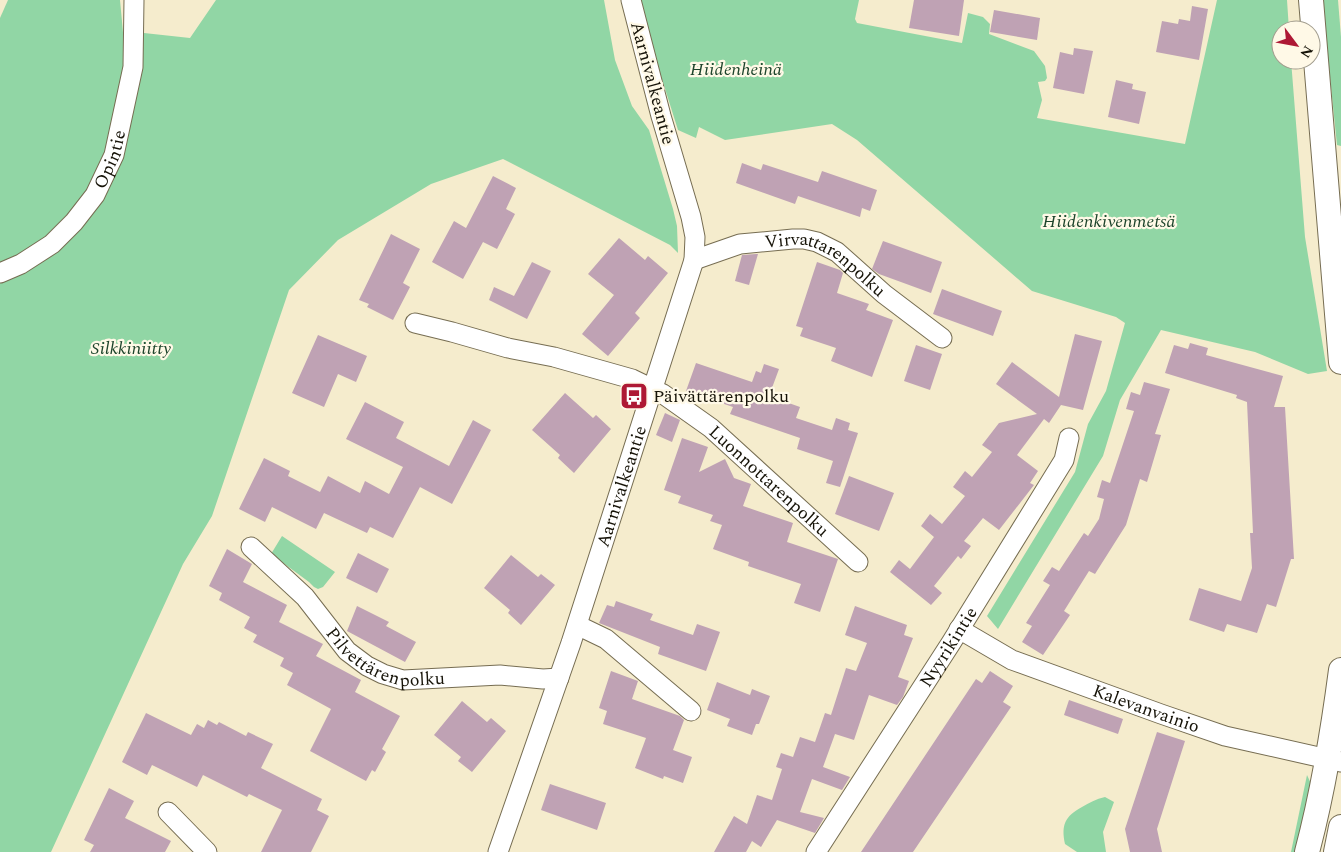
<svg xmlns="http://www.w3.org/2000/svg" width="1341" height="852" font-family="Spectral,serif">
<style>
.green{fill:#91d6a5}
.building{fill:#bfa2b4}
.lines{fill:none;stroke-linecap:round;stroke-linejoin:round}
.minor-casing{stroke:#766d52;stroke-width:21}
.major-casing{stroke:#766d52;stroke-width:26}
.minor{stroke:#fff;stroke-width:19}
.major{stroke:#fff;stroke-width:24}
.labels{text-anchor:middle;stroke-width:4.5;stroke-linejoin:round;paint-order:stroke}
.park-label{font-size:18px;font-style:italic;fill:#1d442b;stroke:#fff9e7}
.street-label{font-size:18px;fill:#161308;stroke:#fff9e7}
.poi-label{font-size:18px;fill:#161308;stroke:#fff9e7;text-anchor:start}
</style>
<rect width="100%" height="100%" fill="#f5eccd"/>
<g class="green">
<polygon points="8,0 120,0 126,65 108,144 84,197 37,248 0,264 0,18"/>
<polygon points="216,0 604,0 615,60 632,106 649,130 673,209 677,226 678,253 670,245 503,159 431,184 338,240 289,290 212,516 183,564 51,852 0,852 0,278 74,222 124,113 144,33 190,38"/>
<polygon points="641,0 859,0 855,19 857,23 962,43 968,13 983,17 990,24 989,34 1034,51 1045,66 1047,78 1045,81 1038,82 1042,100 1037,118 1185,144 1217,0 1287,0 1289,30 1281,30 1281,60 1291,60 1305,237 1327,371 1308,374 1255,352 1161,330 1120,400 1103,456 998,629 987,616 1075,472 1088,424 1106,391 1125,323 1116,317 1032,291 857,140 832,124 725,140 699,127 696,138 678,130 650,41"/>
<polygon points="1322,0 1338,0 1341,37 1341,146 1337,145"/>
<polygon points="282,536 335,572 323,587 318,589 314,587 309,582 271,554"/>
<polygon points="1307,775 1314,790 1302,852 1291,852"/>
<path d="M1105,797L1114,802L1103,832L1106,852H1077L1065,844C1061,825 1065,816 1082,807C1089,803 1096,799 1105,797Z"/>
</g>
<g class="building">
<polygon points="914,0 964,0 959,36 909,28"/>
<polygon points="1192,6 1208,9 1199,60 1156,52 1162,21 1178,24 1179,19 1190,21"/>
<polygon points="994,10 1040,18 1037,40 990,32"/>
<polygon points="1074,48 1093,51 1084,94 1053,88 1060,52 1073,55"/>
<polygon points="1116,80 1133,84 1132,89 1146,92 1139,124 1108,117"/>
<polygon points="742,163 761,170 763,164 818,182 822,171 877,190 870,211 862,208 860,217 798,196 795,204 736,183"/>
<polygon points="493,176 516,188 506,209 515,214 497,249 483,242 463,279 432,262 454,221 466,228"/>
<polygon points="391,234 420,249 403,283 410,287 393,320 367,307 369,304 359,300"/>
<polygon points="619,238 645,260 648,256 668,273 635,313 640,318 608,356 582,334 614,295 588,274"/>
<polygon points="883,241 942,262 931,293 879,274 872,269"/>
<polygon points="756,254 758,254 749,285 735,281 742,255"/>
<polygon points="532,262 551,271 527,319 489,300 494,287 514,296"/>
<polygon points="817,262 840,270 843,273 837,293 869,304 866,310 893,320 872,377 831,361 836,348 800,336 803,328 796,326"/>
<polygon points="942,289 1002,311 993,336 933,314"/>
<polygon points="1075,334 1102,341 1083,410 1061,405 1049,423 1044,419 1017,455 1038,471 1030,483 1034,485 999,530 983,518 964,541 971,546 961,559 958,556 934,586 942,593 931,605 890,572 899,560 910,569 934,537 921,526 930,514 942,524 965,496 953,487 965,471 972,477 992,452 982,445 999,423 1037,414 996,384 1012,362 1059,397"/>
<polygon points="318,335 367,356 356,382 338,374 324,407 292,393"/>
<polygon points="1190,343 1208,348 1206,355 1283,376 1274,407 1285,407 1294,559 1291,559 1276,607 1267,604 1257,633 1227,624 1224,632 1189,620 1199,588 1241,601 1252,568 1250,533 1253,533 1247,402 1236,398 1237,395 1165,373 1174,345 1188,349"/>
<polygon points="916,345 942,354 930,390 904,381"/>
<polygon points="696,363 752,382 756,371 761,373 764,364 779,369 769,396 800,407 796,418 832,430 836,418 850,423 848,430 858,433 840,487 826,483 833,461 797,449 800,438 730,414 733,407 686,391"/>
<polygon points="1144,382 1170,389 1155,434 1161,435 1147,482 1140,479 1126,525 1095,574 1089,571 1064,611 1070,615 1043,655 1022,642 1032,626 1026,623 1050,585 1043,581 1052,567 1059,571 1084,533 1088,536 1099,519 1104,499 1097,497 1102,480 1110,483 1134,411 1126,409 1131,392 1140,395"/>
<polygon points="565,393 593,418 596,415 611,429 574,473 558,458 560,455 532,430"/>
<polygon points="365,402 404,422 396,438 449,466 473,420 491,430 452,504 420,487 393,538 370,527 367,533 324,513 316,529 272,507 265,522 239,509 264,458 290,471 288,476 320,492 328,476 360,493 365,481 389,494 403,467 346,439"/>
<polygon points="665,413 680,420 672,442 656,435"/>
<polygon points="682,438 708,447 699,472 725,459 734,478 751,484 743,506 793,523 787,542 838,559 820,612 794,603 801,584 748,566 749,562 713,549 722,525 710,521 713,515 678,503 681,496 664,490"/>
<polygon points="849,476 894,493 879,531 835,514"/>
<polygon points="227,549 252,564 243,582 287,605 279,622 323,644 316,656 361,680 355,692 400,716 382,749 386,752 375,772 372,770 366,781 310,751 331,709 287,685 293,673 280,666 284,658 253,642 257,635 244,628 250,617 219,600 222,593 209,586"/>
<polygon points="358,553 389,569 377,593 346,578"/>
<polygon points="511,555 538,577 541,574 555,585 521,625 508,613 510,610 484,588"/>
<polygon points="616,601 653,614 650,620 693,635 697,624 720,632 706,671 658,654 660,647 599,623 607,605 614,607"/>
<polygon points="357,606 389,622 386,626 416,642 405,662 347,631"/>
<polygon points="855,606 907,625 904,635 913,638 898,677 909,681 903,697 897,705 869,695 854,740 835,734 823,767 850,777 842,790 812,779 800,812 824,818 815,833 777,820 761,847 752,841 746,852 714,852 734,816 747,824 757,795 772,800 782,769 776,767 781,753 793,757 800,737 815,742 825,713 831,715 846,668 856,671 867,643 845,635"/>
<polygon points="611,671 638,681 632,699 680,716 684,720 673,750 692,757 683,783 664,776 663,779 635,768 646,738 603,724 607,711 599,708"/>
<polygon points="990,671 1013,686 1003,702 1011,707 913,852 861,852 976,679 982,683"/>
<polygon points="717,682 750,695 752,689 770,696 759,724 756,724 752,735 727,726 730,719 707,710"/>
<polygon points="1069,700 1123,719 1118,734 1064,715"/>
<polygon points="462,701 487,722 491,718 506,731 472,772 458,761 461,757 434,735"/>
<polygon points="146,713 191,735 197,724 204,728 208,720 217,725 219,722 246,736 248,732 273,744 261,768 322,799 317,810 329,816 311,852 261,852 282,810 249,794 247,797 203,775 197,787 152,765 147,775 122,762"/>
<polygon points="1157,732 1185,741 1157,829 1162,852 1130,852 1125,829"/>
<polygon points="550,784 606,803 597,830 541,810"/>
<polygon points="109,788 134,801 125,818 171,841 165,852 90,852 94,845 84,840"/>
</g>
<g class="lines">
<defs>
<g id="minor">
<path id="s1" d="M694,260L740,244L793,239H804L817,242L837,252L884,294L942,338"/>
<path id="s2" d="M0,273L21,264L52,244L74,222L95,195L114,155L133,67L134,0"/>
<path id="s3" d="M415,323L452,332L508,348L554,357L632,379L663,394L711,428L858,562"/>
<path id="s4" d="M251,547L305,597L347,651L367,666L383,674L403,680L500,675L543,679L559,678"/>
<polyline points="577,625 606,639 691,711"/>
<path id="s5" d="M959,629L1012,660L1161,714L1225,736L1341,762"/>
<polyline points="168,812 207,852"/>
<path id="s6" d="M498,852L571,643L694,260L695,237L691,217L661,116L631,0"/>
<path id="s7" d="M816,852L951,643L1064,460L1069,438"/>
</g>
<g id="major">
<polyline points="1311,0 1341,362"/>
<path d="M1307,852C1323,792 1333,731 1341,670"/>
<polyline points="1336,852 1341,827"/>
</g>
</defs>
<use href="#minor" class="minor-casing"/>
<use href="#major" class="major-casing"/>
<use href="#minor" class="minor"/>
<use href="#major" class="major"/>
</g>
<defs>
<symbol id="bus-square" viewBox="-11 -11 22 22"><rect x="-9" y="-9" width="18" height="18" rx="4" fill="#ae1935" stroke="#fff9e7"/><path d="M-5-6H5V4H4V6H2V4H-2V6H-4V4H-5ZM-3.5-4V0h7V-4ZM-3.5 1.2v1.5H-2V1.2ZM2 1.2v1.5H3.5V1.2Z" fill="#fff"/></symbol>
</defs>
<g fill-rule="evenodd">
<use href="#bus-square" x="618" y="380" width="32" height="32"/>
</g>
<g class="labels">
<g class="park-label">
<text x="736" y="75">Hiidenheinä</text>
<text x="1109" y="227">Hiidenkivenmetsä</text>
<text x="131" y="354">Silkkiniitty</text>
</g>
<g class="street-label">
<text transform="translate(653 83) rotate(75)" y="6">Aarnivalkeantie</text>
<text dy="6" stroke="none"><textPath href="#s2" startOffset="164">Opintie</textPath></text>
<text dy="6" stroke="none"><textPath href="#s1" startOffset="142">Virvattarenpolku</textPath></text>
<text dy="6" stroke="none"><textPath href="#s3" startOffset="396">Luonnottarenpolku</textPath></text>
<text dy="6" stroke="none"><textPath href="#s6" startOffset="386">Aarnivalkeantie</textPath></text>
<text dy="6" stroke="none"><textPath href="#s7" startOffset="244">Nyyrikintie</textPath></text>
<text dy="6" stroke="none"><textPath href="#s4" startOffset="181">Pilvettärenpolku</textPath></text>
<text dy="6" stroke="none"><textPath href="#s5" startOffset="204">Kalevanvainio</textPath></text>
</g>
<g class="poi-label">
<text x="653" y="402">Päivättärenpolku</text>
</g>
</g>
<g transform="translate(1296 45) rotate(122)"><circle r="24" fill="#fff9e7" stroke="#a29d8e"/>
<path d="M0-4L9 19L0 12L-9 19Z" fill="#ae1935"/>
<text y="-8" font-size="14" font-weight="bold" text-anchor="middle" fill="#161308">N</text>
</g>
</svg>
